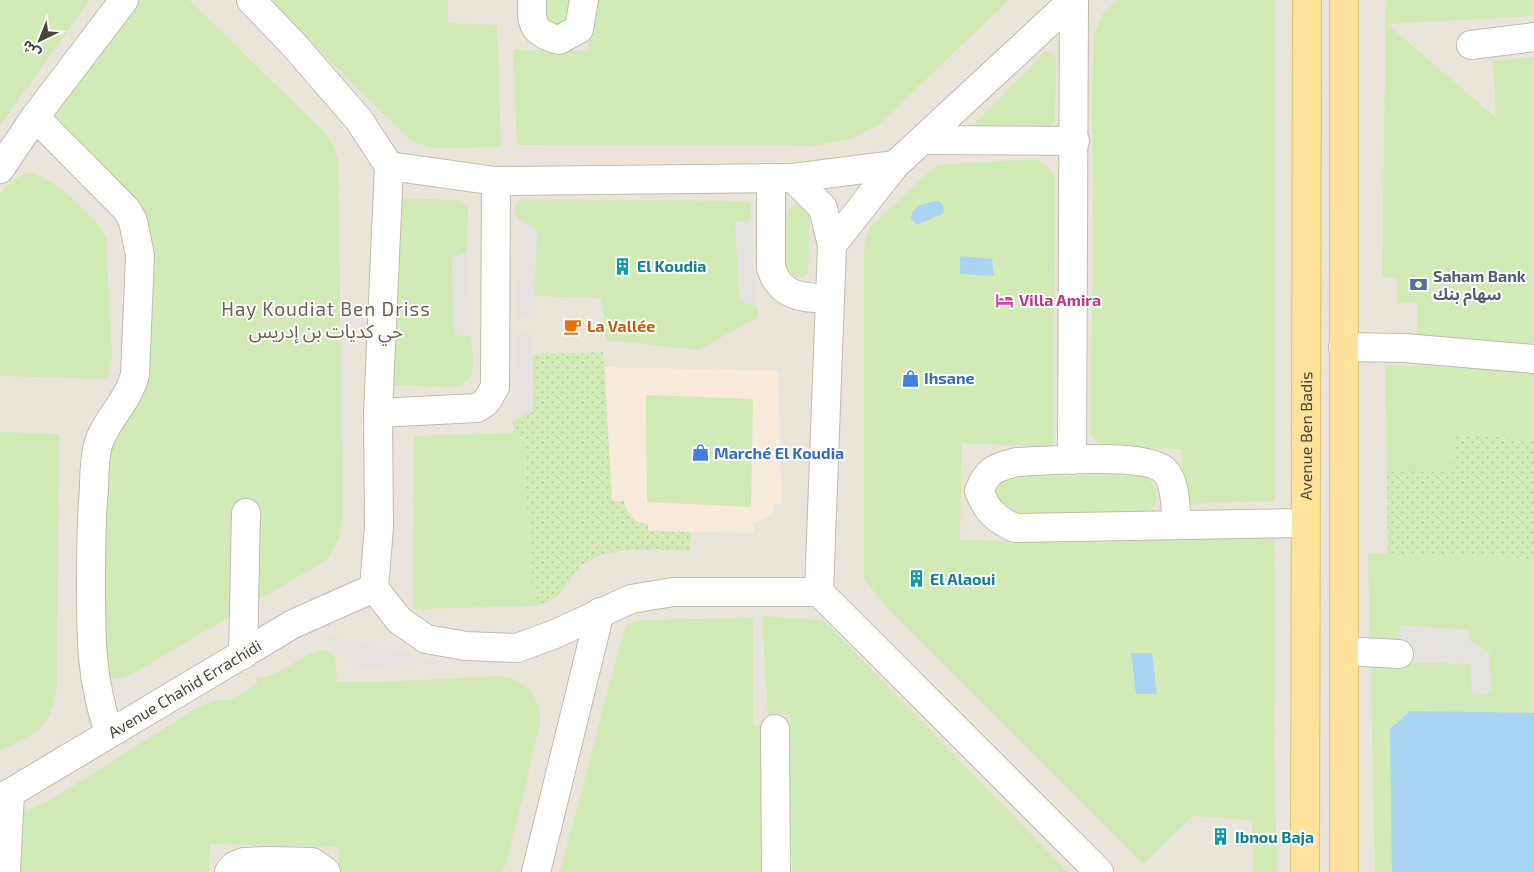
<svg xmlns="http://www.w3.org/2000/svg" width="1534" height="872" font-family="'Exo 2','Noto Sans Arabic',sans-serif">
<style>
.residential{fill:#eae5da}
.commercial{fill:#f7ead8}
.grass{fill:url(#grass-dots)}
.green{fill:#d2eab5}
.parking{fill:#e5e3e0}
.water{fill:#a9d4f2}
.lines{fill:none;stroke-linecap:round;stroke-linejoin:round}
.minor-casing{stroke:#c2bbae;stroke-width:30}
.major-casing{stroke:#e6c16a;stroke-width:30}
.minor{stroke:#fff;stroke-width:28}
.major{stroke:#ffe39c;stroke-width:28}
.labels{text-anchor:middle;stroke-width:4;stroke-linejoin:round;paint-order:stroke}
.culture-label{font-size:16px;font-weight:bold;fill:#0d838f;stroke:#fff;text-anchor:start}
.service-label{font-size:16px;font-weight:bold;fill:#4e5e75;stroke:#fff;text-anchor:start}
.hotel-label{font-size:16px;font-weight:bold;fill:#b23c85;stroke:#fff;text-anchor:start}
.food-label{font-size:16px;font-weight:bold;fill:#c56008;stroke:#fff;text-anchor:start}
.shop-label{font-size:16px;font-weight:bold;fill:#366cbe;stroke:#fff;text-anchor:start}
.street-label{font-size:16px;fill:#4b4439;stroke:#fff}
.quarter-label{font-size:19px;letter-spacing:1px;fill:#6e6250;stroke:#fff}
</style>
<defs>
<pattern id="grass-dots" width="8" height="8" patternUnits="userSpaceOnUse" patternTransform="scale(1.25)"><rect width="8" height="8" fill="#d2eab5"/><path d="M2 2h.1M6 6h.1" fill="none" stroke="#b6ca9c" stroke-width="1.8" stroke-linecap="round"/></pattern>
</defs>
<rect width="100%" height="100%" fill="#f6f3ec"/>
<rect class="residential" x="0" y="0" width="1534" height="872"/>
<polygon class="commercial" points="605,367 778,371 780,447 790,447 790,459 780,459 782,504 774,504 772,513 767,518 754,523 754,533 648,531 625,509 612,501"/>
<g class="grass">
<path d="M603,352L612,501H624C627,515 634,523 648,524V531L691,532L690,551C662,551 612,545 588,561C563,578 570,597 534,606L522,434L513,433V421L533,410V354Z"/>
<polygon points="1454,435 1534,439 1534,561 1519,558 1388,554 1387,470 1452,472"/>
</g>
<g class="green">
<polygon points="0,0 90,0 0,125"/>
<path d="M131,0H189L322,130L333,144L338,159L343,505C343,526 340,545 325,561L130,675C116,680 110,681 98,670L109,437L147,264L50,116Z"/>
<polygon points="268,0 448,0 448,23 497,25 501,147 430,148 410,140"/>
<polygon points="539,0 575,0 569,25 547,27"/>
<polygon points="590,0 1009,0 877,126 851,139 813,146 517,145 513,50 588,51"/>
<polygon points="1117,0 1275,0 1275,501 1181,504 1182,449 1111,449 1100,446 1090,432 1093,253 1092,89 1094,36 1102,15"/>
<polygon points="1386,0 1534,0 1534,16 1387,24 1496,118 1493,61 1534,57 1534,342 1525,346 1417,334 1417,303 1397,303 1397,278 1382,277"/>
<polygon points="1045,51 1050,52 1056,58 1055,121 1048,128 970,129"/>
<path d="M1035,159L1051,169L1055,178L1053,447L962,443L960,540L1053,542L1274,536C1277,648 1271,760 1278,872H1253L1252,820L1193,816L1143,864L887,608L864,579V245L870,227L937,165Z"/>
<path d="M30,172C53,178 96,216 106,238L112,356L107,379L0,376V194C8,183 17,176 30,172Z"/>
<path d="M394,198L459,200L468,208L467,252L452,258L454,334L471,337C472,359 481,379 454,387L386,385Z"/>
<polygon points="523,199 744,201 750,203 751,218 747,221 735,221 740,301 756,306 758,313 756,318 699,350 606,340 601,298 534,296 537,230 519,219 515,213 515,205"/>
<path d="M796,203L802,205L810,215L808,272L803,278L790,275C782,268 784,227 786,215C788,210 791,206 796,203Z"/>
<polygon points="1385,365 1534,371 1534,439 1454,435 1452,472 1387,470"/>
<polygon points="646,395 753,399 751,507 647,502"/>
<path d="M0,432L59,434L57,687C49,732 38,731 0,751Z"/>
<polygon points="522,433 534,606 413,609 414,436"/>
<path d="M1003,476H1145C1162,489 1160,507 1141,517L1021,518L990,500L994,480Z"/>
<polygon points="1368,553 1519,558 1534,561 1534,872 1375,872"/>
<polygon points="762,616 820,620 827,624 1068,872 792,872 790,714 768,715"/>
<polygon points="753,618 753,725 763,726 763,872 560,872 624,630 629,624 641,620"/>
<path d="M321,650L327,651L335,658L337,682H378L503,676C528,683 541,697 540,723L507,862L502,872H340L338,847L210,844L209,872H11L22,812L49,801L197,708L217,700H229L257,685V678C280,678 299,655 321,650Z"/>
</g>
<g class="parking">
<polygon points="751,218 756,306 740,301 735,221 747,221"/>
<polygon points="519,219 537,230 534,316 516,318"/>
<polygon points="467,252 471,337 454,334 452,258"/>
<polygon points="516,331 533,335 533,411 513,421"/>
<polygon points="1400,625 1469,630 1469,640 1489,652 1492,692 1472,696 1470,664 1402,662 1399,654"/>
<polygon points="322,634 446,663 362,668 353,663"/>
</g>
<g class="water">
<polygon points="934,201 939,201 943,205 944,213 917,225 911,219 912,212 918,206"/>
<polygon points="960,256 992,259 994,276 960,274"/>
<polygon points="1131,653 1152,653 1157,694 1136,694"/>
<polygon points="1410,711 1534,713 1534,872 1392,872 1390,729"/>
</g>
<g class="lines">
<defs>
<g id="minor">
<polyline points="251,0 294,45 359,120 389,166 378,413 379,527 374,588 399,620 426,639 466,646 517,648 555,634 631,599 673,592 819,592"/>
<path d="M532,0C531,25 533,33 559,40L579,29L584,0"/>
<polyline points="1073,0 895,165 832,245 819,592 1099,872"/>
<polyline points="1471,45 1534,37"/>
<path d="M35,117L127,210L133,221L140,255L135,375C128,402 106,419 98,445C93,464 95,483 93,502C91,530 91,558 91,586C91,639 91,681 109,732"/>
<polyline points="924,140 1075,141"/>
<polyline points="389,166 496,181 793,178 895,165"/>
<polyline points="0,169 35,117 124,0"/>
<path d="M771,178V268C781,298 802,297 830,299"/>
<polyline points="793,178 823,208 832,245"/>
<polyline points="1343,347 1404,348 1534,359"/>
<polyline points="378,413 477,408 486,402 495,387 496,181"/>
<polyline points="1072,460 1074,0"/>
<path d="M1177,525C1175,510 1177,482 1164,470C1142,452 1048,461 1017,462C995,468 988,469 979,491C988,512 994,518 1015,528L1305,523"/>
<polyline points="1344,651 1399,654"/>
<polyline points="243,655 246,513"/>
<polyline points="775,729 776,872"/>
<path id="s1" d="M0,799L293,624L374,588"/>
<polyline points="6,872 10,793"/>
<polyline points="229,872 234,866 244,862 269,861 312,862 326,872"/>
<polyline points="536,872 600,612"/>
</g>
<g id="major">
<path id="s2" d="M1305,872L1307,0"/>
<polyline points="1344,872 1344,0"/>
</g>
</defs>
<use href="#minor" class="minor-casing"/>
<use href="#major" class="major-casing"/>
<use href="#minor" class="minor"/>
<use href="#major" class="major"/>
</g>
<defs>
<symbol id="building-bare" viewBox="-9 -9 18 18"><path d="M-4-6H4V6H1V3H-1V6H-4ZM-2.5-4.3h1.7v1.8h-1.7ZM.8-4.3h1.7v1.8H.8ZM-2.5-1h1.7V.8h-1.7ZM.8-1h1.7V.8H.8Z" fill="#0f9aa8" stroke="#fff" stroke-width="2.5" paint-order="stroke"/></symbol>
<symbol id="bank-bare" viewBox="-9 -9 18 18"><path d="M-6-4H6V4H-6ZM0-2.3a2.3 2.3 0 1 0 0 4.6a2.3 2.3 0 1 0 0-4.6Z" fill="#5c6f8a" stroke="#fff" stroke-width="2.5" paint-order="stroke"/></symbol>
<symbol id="hotel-bare" viewBox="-9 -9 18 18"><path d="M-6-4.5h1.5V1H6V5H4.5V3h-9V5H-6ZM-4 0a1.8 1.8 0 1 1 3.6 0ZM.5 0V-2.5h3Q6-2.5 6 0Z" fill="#d1479c" stroke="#fff" stroke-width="2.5" paint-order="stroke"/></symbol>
<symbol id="cafe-bare" viewBox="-9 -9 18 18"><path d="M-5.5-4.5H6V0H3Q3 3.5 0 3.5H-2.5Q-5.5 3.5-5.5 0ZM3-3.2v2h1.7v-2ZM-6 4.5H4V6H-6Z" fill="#e8710a" stroke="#fff" stroke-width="2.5" paint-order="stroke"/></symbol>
<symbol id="shop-bare" viewBox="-9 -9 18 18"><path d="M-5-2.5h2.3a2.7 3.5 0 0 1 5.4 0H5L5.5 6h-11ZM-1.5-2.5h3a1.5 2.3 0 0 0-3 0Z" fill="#3f7fe0" stroke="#fff" stroke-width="2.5" paint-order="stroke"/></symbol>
</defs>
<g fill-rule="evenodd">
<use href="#building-bare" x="610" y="254" width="25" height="25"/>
<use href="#bank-bare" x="1406" y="272" width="25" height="25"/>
<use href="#hotel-bare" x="992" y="288" width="25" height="25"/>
<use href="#cafe-bare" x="560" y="314" width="25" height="25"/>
<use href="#shop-bare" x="898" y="366" width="25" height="25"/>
<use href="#shop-bare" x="688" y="440" width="25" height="25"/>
<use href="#building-bare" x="904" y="566" width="25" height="25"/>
<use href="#building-bare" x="1208" y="824" width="25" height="25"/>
</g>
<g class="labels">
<g class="culture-label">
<text x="637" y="272">El Koudia</text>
<text x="930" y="585">El Alaoui</text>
<text x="1235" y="843">Ibnou Baja</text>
</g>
<g class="service-label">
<text x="1433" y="282">Saham Bank<tspan x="1433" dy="18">سهام بنك</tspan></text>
</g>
<g class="hotel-label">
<text x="1019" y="306">Villa Amira</text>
</g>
<g class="food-label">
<text x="587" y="332">La Vallée</text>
</g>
<g class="shop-label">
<text x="924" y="384">Ihsane</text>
<text x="714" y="459">Marché El Koudia</text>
</g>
<g class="street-label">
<text dy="6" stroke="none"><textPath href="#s2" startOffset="436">Avenue Ben Badis</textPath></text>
<text dy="6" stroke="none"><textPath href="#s1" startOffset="215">Avenue Chahid Errachidi</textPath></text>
</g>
<g class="quarter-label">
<text x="326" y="316">Hay Koudiat Ben Driss<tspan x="326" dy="22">حي كديات بن إدريس</tspan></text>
</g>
</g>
<g transform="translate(40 40) rotate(223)" stroke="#ffffff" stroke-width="4" paint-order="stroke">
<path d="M0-4L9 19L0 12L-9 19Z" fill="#4b4439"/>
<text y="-8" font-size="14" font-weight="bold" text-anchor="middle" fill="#4b4439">ش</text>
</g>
</svg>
